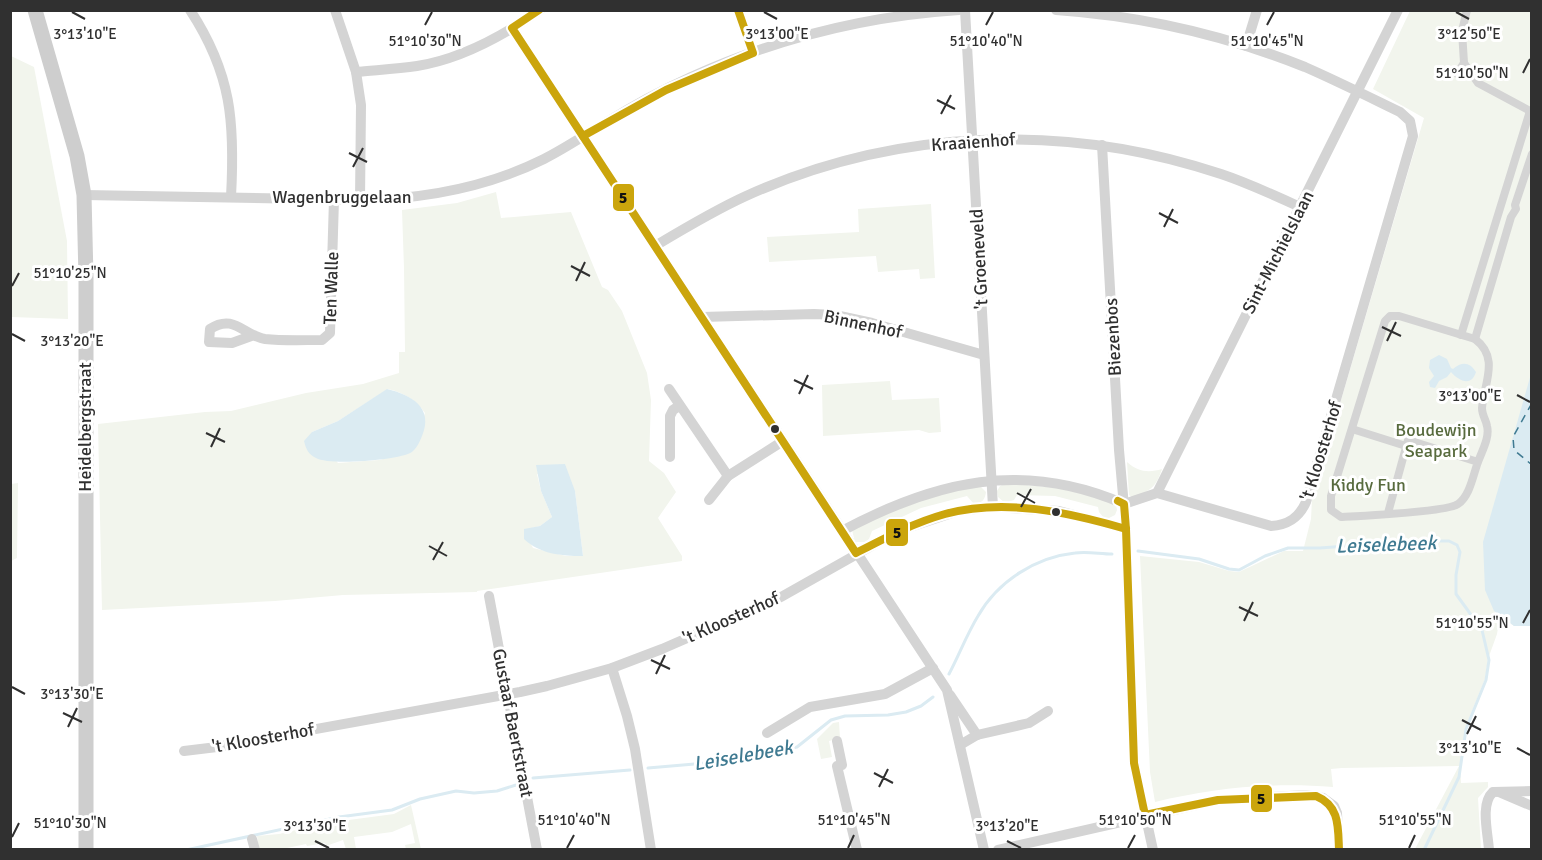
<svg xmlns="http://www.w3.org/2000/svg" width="1542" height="860" font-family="Signika,sans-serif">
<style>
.green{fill:#f2f5ed;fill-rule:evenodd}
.water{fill:#dbebf2}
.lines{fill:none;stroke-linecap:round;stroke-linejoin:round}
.stream{stroke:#dbebf2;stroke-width:3}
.ferry{stroke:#3f7a91;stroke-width:1.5;stroke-dasharray:8 6;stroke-linecap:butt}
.pedestrian{stroke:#d4d4d4;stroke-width:8}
.minor{stroke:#d4d4d4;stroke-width:10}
.secondary{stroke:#cecece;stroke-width:15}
.bus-1-casing{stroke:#fff;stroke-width:12}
.bus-1{stroke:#cba50c;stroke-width:8}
.ticks{fill:none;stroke:#303030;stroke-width:2}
.bus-dot{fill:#303030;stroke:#fff;stroke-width:2}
.labels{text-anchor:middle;stroke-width:6;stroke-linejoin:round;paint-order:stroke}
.street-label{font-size:18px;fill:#303030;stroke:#fff}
.park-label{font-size:18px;fill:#586b3e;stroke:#fff}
.water-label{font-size:20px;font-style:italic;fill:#3f7a91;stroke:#fff}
.ticks-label{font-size:15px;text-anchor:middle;fill:#303030;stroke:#fff;stroke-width:6;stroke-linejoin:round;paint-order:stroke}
.line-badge{stroke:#fff;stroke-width:2}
.pale-badge-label{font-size:16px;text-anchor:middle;font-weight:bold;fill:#111}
</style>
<rect width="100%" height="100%" fill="#fff"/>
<g class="green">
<path d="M1410,11H1531V626H1514L1495,612L1498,628L1497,634L1488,659L1485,679L1465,728L1460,766L1461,783L1488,782V787L1478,798L1481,849H1415L1459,766L1342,768L1331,769L1333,787C1272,782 1214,788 1155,802L1150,772L1140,556L1199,562L1229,571L1239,572L1284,551H1303L1311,519L1312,499L1424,118L1373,89Z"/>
<polygon points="11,56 34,67 67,241 68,319 11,317 11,329"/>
<path d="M496,192L501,218L571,212L602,287L608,290L622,311L647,373L651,400L649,461L664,473L676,492L658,518L682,556V561L477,591V592L343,595L275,601L102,610L98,424L205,412L231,411L306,393L363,384L399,373V352H405L404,268L402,210L457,203ZM388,389C404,393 415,399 425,413L412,452L379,460L338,463L312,432L338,421ZM537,474L575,491L583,556H566L533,548L524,530L540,526L552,517L541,491Z"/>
<polygon points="931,204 935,278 920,279 919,269 878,272 876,256 769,262 767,237 859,232 858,209"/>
<polygon points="890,381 892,400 939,398 941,432 929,433 919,430 823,436 822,385"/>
<path d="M1127,462C1138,472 1149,473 1162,469C1156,487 1151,491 1132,497L1129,495Z"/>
<polygon points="18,483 17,558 11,561 11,484"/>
<polygon points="1007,483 1057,488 1084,493 1116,505 1117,510 1115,515 1109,518 1104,518 1099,512 1098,507 1055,496 1017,495 1014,500 1005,503 998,497 997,491 1000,486"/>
<path d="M979,485L986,492C985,500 982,503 974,504L967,496L921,508L872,531L869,539L865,542H855L852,530L915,500Z"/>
<polygon points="839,722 840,738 829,741 832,757 821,759 817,739 833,723"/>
<polygon points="411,805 421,849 406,849 405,845 415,843 411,824 392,832 354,837 356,849 346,849 343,840 326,846 325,843 307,846 306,844 287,848 287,849 259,849 257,836 279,834 326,823 394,814"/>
</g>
<g class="water">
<path d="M1439,355L1447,359L1451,368L1453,369C1462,361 1470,362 1476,372C1471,388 1458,380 1451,372L1447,377L1439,381L1435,388L1430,387L1429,382L1434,376L1429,368L1430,360Z"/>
<polygon points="1531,374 1531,626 1514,626 1494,611 1485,590 1483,542"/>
<path d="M387,389C412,395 434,408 422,436C420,441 417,448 412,452C400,460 330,466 316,458C308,454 306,449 304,441L312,432L338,421Z"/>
<path d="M565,464L575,491L583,556C561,556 540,554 524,539V529L540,526L552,517L541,491L536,465Z"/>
</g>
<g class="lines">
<g class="stream">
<polyline points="1138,551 1199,559 1229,569 1239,570 1265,556 1288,548 1320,548 1413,541 1449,541 1457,545 1460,552 1456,575 1456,594 1482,630 1489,660 1486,680 1466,729 1459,777 1424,850"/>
<path d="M949,674C959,655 967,634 978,616C998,581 1036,557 1075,553C1087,551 1100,554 1112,554"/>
<polyline points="648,768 706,763 746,751 760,749 784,750 797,747 831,720 845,716 888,715 906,712 921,706 933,697"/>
<polyline points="533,778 630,770"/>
<polyline points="186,850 339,817 392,810 420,799 456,791 474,793 497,791 516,785"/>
</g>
<polyline class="ferry" points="1532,403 1513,437 1514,450 1532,465"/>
<g class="pedestrian">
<polyline points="1467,10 1462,31 1464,63 1478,83 1532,112"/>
<polyline points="1457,74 1464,63"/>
<polyline points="1461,335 1530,111"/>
<polyline points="1475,339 1511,217 1516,209 1515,205 1532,154"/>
<polyline points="1352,429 1406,446"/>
<path d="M1388,513L1408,440L1478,462C1482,451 1490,437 1487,426C1486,420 1482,415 1482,408C1484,383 1500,358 1475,339L1399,316H1390L1385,321L1331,496V510L1341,517C1360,516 1447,512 1458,504C1470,496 1473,475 1478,462"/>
</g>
<g class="minor">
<path d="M190,10C232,74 235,123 231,197"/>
<polyline points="335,10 356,72 361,105 360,200"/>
<polyline points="738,10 753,53"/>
<polyline points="965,10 993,507"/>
<polyline points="512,28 947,690 984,850"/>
<polyline points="1246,46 1257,10"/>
<path d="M356,72C376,70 397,69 417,66C461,59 503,36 540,10"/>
<polyline points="1102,145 1119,450 1126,529 1134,763 1153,850"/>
<path d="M84,195L360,200C424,199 486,188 544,159C566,148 586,134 607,122C634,105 662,90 691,77C775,39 867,16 959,10"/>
<path d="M655,246C685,228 715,210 746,196C896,128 1066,122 1221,174C1248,183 1274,195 1300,207"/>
<polyline points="702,317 814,314 835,315 872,323 984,355"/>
<path d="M254,335L232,343L209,342L210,329C234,313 244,336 265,339C284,341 303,340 322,340L330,333L334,199"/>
<polyline points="669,389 728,476"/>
<polyline points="670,457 670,416 673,410 679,406"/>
<polyline points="1157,493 1398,10"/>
<polyline points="709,500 728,476 783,441"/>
<path d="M842,531C935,481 1023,460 1124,504L1157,493L1271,526C1288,525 1299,518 1306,502L1413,136L1410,121L1400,112C1369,97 1337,81 1305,67C1225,35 1142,16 1056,10"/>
<polyline points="489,596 537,850"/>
<polyline points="612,668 627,716 635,749 651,850"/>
<polyline points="950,695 977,735"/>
<polyline points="767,733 810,707 885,694 933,668"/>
<polyline points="837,741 842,765 837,766 857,850"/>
<polyline points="960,745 977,735 1029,723 1048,711"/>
<polyline points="184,751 217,747 520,692 547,686 612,668 662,649 781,597 898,531 958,511 993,507 1059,511 1126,529"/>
<polyline points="1501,793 1532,806"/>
<polyline points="252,839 255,850"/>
<polyline points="998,850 1218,800 1307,795 1323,798 1334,806 1337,813 1339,850"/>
<path d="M1489,850C1488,833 1480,804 1493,792L1532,791"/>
</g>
<polyline class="secondary" points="35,10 77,156 84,195 86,278 86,850"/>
<defs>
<g id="bus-1">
<path d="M539,10L512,28L856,553C885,538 913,523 945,514C1005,498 1067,512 1126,529"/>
<polyline points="583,136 666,90 753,53 738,10"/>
<polyline points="1118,501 1124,504 1126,529 1134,763 1145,815"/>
<path d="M1145,815L1218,800L1316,796C1340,806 1338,827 1339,850"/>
</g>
</defs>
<use href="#bus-1" class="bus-1-casing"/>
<use href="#bus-1" class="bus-1"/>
</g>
<path class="ticks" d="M72,12L85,19M764,12L777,19M1456,12L1469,19M425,25L432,12M986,25L993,12M1267,25L1274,12M1523,73L1530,59M937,100L955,109M941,114L951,95M349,153L367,162M353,167L363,148M1159,213L1178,223M1164,227L1173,209M571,266L590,276M576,281L585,262M12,286L19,273M1382,327L1401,336M12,334L25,341M1387,341L1396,322M794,380L813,389M799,394L808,375M1517,395L1530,402M206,433L225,442M211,447L220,428M1017,493L1035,503M1021,507L1031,489M429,546L447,556M433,560L443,542M1239,607L1258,616M1244,621L1253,602M1523,623L1530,610M651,660L670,669M656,674L665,655M12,687L25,694M63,713L82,722M1462,720L1481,730M68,727L77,708M1467,734L1476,716M1517,748L1530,755M874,773L893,783M879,787L888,769M12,837L19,823M315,841L329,848M1007,841L1021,848M567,848L574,835M848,848L854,835M1128,848L1135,835M1409,848L1415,835"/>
<g class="bus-dot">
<circle cx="775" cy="429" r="5"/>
<circle cx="1056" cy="512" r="5"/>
</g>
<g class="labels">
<g class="street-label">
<text transform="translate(973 142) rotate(-4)" y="6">Kraaienhof</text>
<text x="342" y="203">Wagenbruggelaan</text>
<text transform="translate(1278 252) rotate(-63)" y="6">Sint-Michielslaan</text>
<text transform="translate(979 259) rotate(-93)" y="6">'t Groeneveld</text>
<text transform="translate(331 288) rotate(-88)" y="6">Ten Walle</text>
<text transform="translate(863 324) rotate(12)" y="6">Binnenhof</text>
<text transform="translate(1113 337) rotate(-93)" y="6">Biezenbos</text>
<text transform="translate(85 427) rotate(-90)" y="6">Heidelbergstraat</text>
<text transform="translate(1321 451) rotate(-73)" y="6">'t Kloosterhof</text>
<text transform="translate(731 618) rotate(-24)" y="6">'t Kloosterhof</text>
<text transform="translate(513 723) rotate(79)" y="6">Gustaaf Baertstraat</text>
<text transform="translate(263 738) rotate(-10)" y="6">'t Kloosterhof</text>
</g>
<g class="park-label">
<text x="1436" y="436">Boudewijn<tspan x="1436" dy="21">Seapark</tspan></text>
<text x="1368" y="491">Kiddy Fun</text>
</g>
<g class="water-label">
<text transform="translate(1386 544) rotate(-2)" y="7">Leiselebeek</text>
<text transform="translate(743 755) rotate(-10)" y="7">Leiselebeek</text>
</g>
</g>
<g class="ticks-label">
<text x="85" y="39">3°13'10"E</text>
<text x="777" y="39">3°13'00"E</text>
<text x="1469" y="39">3°12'50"E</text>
<text x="425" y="46">51°10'30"N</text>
<text x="986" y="46">51°10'40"N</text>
<text x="1267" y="46">51°10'45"N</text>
<text x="1472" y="78">51°10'50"N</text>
<text x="70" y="278">51°10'25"N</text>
<text x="72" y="346">3°13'20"E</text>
<text x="1470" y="401">3°13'00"E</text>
<text x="1472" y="628">51°10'55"N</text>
<text x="72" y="699">3°13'30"E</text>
<text x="1470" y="753">3°13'10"E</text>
<text x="574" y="825">51°10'40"N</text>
<text x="854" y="825">51°10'45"N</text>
<text x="1135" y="825">51°10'50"N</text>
<text x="1415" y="825">51°10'55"N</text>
<text x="70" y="828">51°10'30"N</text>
<text x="315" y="831">3°13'30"E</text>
<text x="1007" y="831">3°13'20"E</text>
</g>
<g class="line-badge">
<rect x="612" y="183" width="23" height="29" rx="6" fill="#cba50c"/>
<rect x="885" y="518" width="24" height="29" rx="6" fill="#cba50c"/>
<rect x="1250" y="784" width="23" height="29" rx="6" fill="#cba50c"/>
</g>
<g class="pale-badge-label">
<text x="623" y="203">5</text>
<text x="897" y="538">5</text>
<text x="1261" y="804">5</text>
</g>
<rect width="1542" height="860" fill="none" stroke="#303030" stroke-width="24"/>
</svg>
